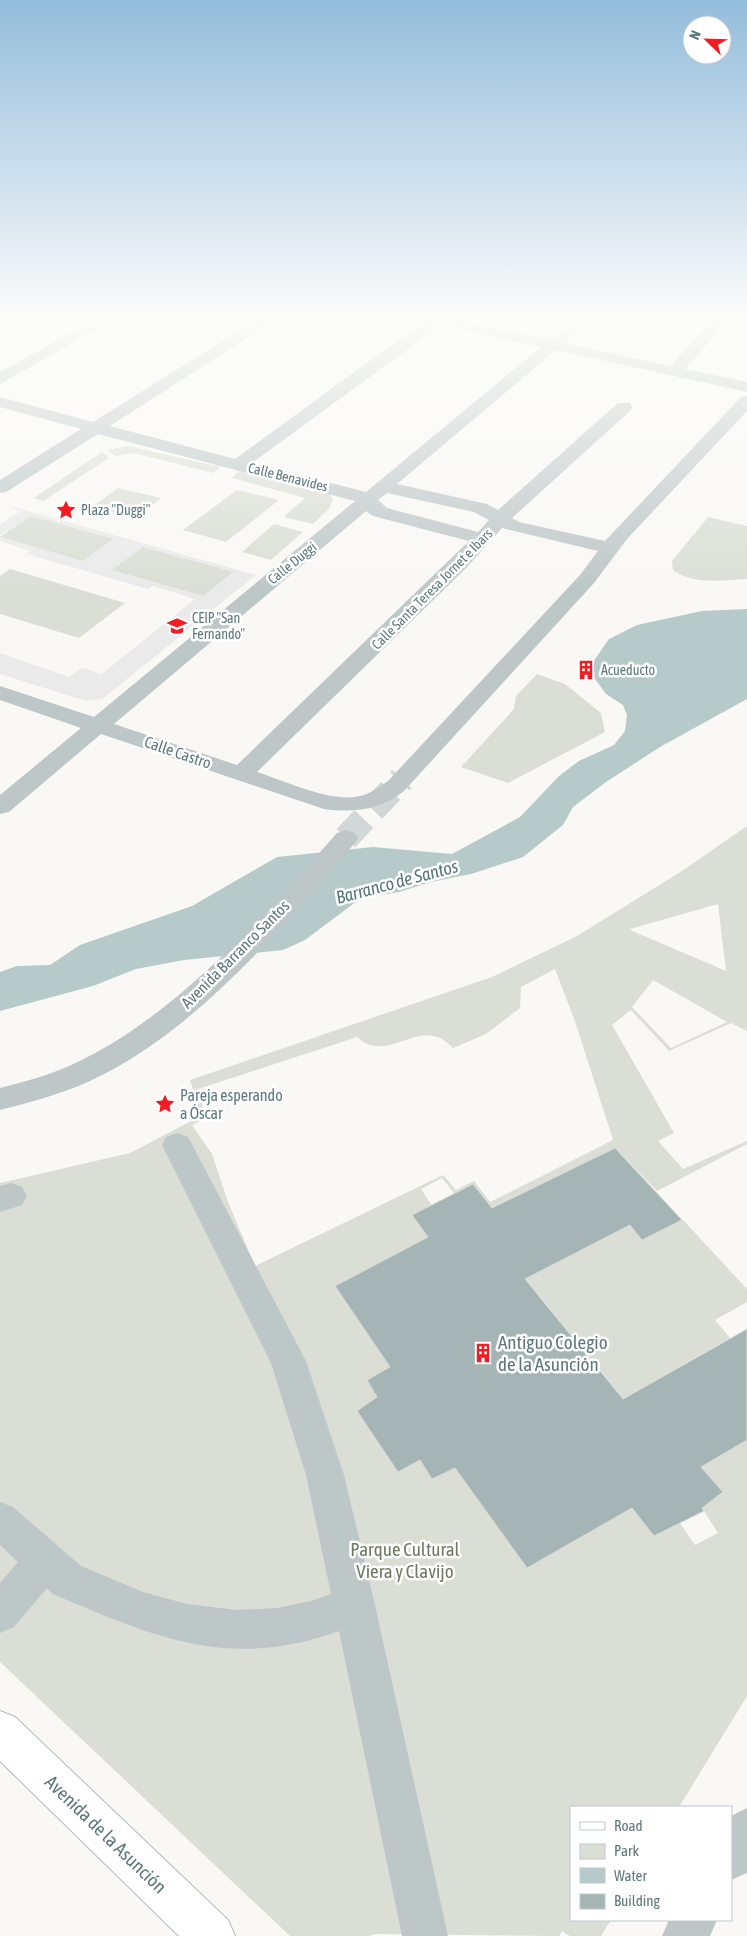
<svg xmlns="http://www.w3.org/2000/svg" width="747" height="1936" font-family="'Asap Condensed',sans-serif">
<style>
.built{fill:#e9eae9;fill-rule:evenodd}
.green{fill:#daded4;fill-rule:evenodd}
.water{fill:#b6caca}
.building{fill:#a5b5b6;stroke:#dadad8}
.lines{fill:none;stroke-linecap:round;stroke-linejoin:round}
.minor-tunnel{stroke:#d2d8d7;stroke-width:26;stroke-dasharray:26 13;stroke-linecap:butt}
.major-casing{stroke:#b2bbbd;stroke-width:2}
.minor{fill:#bec7c8;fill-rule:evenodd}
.major{fill:#fff;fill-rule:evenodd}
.labels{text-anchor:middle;stroke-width:5;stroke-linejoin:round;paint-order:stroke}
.far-street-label{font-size:14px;fill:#5d787d;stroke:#fff}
.far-poi-label{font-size:14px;fill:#5d787d;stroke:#fff;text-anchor:start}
.street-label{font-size:16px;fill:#5d787d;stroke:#fff}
.poi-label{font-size:16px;fill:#5d787d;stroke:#fff;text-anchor:start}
.water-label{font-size:18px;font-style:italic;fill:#567676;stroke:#fff}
.near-poi-label{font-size:19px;fill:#5d787d;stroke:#fff;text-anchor:start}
.near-park-label{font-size:19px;fill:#6c7a60;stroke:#fff}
.near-street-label{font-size:19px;fill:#5d787d;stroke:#fff}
</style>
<rect width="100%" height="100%" fill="#f9f8f5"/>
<path class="built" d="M14,507L256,575L102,699L86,701L0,674V653L69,677L82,668L102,674L195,599L153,586L148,589L27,554L31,551L0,541V537L83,561L114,540L30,516L0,536V525L19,512L14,508L0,516ZM113,570L232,572L203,596Z"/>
<g class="green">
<polygon points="128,446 221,467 213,473 134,453 115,456 107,450"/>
<polygon points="102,452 109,458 43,501 34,498"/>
<polygon points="239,471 330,494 333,500 329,509 313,524 284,517 305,498 232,478"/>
<polygon points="118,488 161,498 136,518 92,507"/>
<polygon points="237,490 279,500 226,542 183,530"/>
<polygon points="30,516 114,539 83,561 0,537"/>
<path d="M708,517L747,526V579C723,580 692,585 673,570L672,561Z"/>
<polygon points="274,524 303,532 271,560 242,552"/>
<polygon points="143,547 233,572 203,596 112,570"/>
<polygon points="10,569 125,603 79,638 0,614 0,576"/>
<polygon points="537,674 565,684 601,713 605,732 508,783 461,767 514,709 516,696"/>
<path d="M747,826V1031L731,1023L669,1051L631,1010L612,1025L674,1133L658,1141L683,1169L747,1141V1144L657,1191L615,1148L492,1208L473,1184L454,1193L442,1178L421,1189L432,1206L428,1237L335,1286L390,1367L368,1380L377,1397L357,1411L398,1472L420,1460L432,1479L455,1468L632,1508L654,1536L680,1523L695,1545L718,1533L702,1508L723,1492L701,1467L747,1440V1696L679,1807H571V1920H611L601,1936H570L562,1931L559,1936L375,1934L369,1936H290L0,1662V1183L130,1153L201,1116L190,1080L492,977L577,936L682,871ZM718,904L726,971L630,930V929ZM555,969L575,1021L613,1140L490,1202L474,1181L456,1190L443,1175L255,1266L228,1202L212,1154L192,1125L206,1118L198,1089L357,1037C389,1067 421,1012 453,1048L486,1034L520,1008L521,987ZM653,980L727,1022L671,1048L632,1007Z"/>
<polygon points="683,1220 747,1289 747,1302 715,1320 730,1338 543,1444 530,1426 610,1382 536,1292 454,1334 445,1320 630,1225 642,1240"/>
</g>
<polygon class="water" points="747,609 747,699 660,747 606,782 573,807 563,825 523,857 471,874 431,882 399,892 361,898 305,940 283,950 184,960 136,969 93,986 0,1011 0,972 17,966 50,965 80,945 192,906 277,857 373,847 452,854 520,817 559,776 579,761 614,745 625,731 627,715 623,705 606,694 595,679 593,662 609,639 637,625 702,611"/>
<polygon class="building" points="615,1148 682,1220 642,1240 630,1225 525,1279 623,1399 747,1329 747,1440 701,1467 723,1492 702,1508 704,1511 654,1536 632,1508 527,1568 455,1468 432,1479 420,1460 398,1472 357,1411 377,1397 367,1380 390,1367 335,1286 428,1237 412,1215 473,1184 492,1208"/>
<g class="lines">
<polyline class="minor-tunnel" points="346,838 402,779"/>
<defs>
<polygon id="major" points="0,1711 15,1717 228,1920 235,1936 179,1936 0,1761"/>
</defs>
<use href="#major" class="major-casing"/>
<g class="minor">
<polygon points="96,319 115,319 0,384 0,372"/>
<path d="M258,319H276L110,426L235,459L427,319H457L550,340L574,319H591L565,343L670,366L714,319H730L685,369L747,382V392L556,350L397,484L487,504L498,510L618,403H630L632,407L630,411L512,518L519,522L605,541L741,397L747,396V411L627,539L594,583L404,791C380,810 354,813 324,809L101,734L9,812L0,814V795L81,728L0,700V686L94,717L355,501L98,434L6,492L0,493V480L81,429L0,407V397L93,422ZM441,325L541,347L366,492L252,463ZM387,493L474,512L489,520L478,532L387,508L378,500ZM366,511L373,516L469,541L237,765L114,724ZM502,528L598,551L580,575L388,781C380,786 373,792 364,795C334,805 286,781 257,772L466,568Z"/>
<path d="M346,830L355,833L358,838L355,843C281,929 194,1033 90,1081C61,1094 31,1102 0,1110V1088C23,1082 47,1076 69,1066C173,1020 263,916 337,833Z"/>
<path d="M177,1133L188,1137L306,1361L344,1475L375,1605L448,1936H402L339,1631C229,1671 154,1637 53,1594L47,1588L14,1627L0,1633V1583L18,1562L0,1545V1502L13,1507L81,1566L143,1592L187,1604L237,1610L277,1608L311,1601L331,1594L306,1475L271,1363L162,1145L166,1137Z"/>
<polygon points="11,1183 22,1187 27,1196 22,1205 0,1212 0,1186"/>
<polygon points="747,1808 747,1873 731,1880 731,1816"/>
<polygon points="669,1920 717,1920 710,1936 662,1936"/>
</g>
<use href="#major" class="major"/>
</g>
<linearGradient id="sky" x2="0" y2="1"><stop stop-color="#94bddc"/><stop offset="0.54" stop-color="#fcfcfa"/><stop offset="1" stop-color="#fcfcfa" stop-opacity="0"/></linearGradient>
<rect width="747" height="590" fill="url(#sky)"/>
<defs>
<symbol id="sight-bare" viewBox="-9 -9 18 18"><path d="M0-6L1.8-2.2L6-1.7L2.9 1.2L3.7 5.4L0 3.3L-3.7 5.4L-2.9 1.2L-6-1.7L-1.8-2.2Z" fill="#f31b24" stroke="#fff" stroke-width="2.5" paint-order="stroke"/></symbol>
<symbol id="school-bare" viewBox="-9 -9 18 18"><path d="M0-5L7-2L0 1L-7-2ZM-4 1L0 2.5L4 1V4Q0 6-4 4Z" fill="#f31b24" stroke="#fff" stroke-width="2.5" paint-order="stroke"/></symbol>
<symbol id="building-bare" viewBox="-9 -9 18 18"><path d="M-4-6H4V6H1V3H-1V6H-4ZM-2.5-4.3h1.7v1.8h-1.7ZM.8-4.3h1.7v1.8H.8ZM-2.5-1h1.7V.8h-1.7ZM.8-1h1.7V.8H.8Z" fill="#f31b24" stroke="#fff" stroke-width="2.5" paint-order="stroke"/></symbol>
</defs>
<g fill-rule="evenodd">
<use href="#sight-bare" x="52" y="496" width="28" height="28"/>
<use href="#school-bare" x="163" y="612" width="28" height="28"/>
<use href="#building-bare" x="572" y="656" width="28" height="28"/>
<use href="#sight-bare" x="151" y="1090" width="28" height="28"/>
<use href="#building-bare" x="469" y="1339" width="28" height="28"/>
</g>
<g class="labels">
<g class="far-street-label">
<text transform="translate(288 477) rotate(14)" y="5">Calle Benavides</text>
<text transform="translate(292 563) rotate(-39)" y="5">Calle Duggi</text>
<text transform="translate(432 589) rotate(-45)" y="5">Calle Santa Teresa Jornet e Ibars</text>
</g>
<g class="far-poi-label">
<text x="81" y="515">Plaza "Duggi"</text>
<text x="192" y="623">CEIP "San<tspan x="192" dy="16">Fernando"</tspan></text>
<text x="601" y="675">Acueducto</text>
</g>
<g class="street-label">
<text transform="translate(178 752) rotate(19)" y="6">Calle Castro</text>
<text transform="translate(235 954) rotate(-45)" y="6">Avenida Barranco Santos</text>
</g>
<g class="poi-label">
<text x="180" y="1101">Pareja esperando<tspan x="180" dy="18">a Óscar</tspan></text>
</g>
<g class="water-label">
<text transform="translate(397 882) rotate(-15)" y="6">Barranco de Santos</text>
</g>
<g class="near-poi-label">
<text x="498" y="1349">Antiguo Colegio<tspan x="498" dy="22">de la Asunción</tspan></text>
</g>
<g class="near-park-label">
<text x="405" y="1556">Parque Cultural<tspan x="405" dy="22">Viera y Clavijo</tspan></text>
</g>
<g class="near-street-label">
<text transform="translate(106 1834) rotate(44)" y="7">Avenida de la Asunción</text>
</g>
</g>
<rect x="570" y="1806" width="162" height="115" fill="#ffffff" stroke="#bec9cb"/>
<rect x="580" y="1822" width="25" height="8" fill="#ffffff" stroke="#bec9cb"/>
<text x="614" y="1831" font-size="15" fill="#5d787d">Road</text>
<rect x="580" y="1844" width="25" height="15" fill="#daded4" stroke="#bec9cb"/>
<text x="614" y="1856" font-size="15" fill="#5d787d">Park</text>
<rect x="580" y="1868" width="25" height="15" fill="#b6caca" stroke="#bec9cb"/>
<text x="614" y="1881" font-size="15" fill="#5d787d">Water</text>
<rect x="580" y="1894" width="25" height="15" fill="#a5b5b6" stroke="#bec9cb"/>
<text x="614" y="1906" font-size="15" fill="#5d787d">Building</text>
<g transform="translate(707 40) rotate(293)"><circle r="24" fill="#ffffff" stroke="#bec9cb"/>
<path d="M0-4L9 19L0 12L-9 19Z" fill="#f31b24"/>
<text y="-8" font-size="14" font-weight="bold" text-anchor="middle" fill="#5d787d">N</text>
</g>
</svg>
